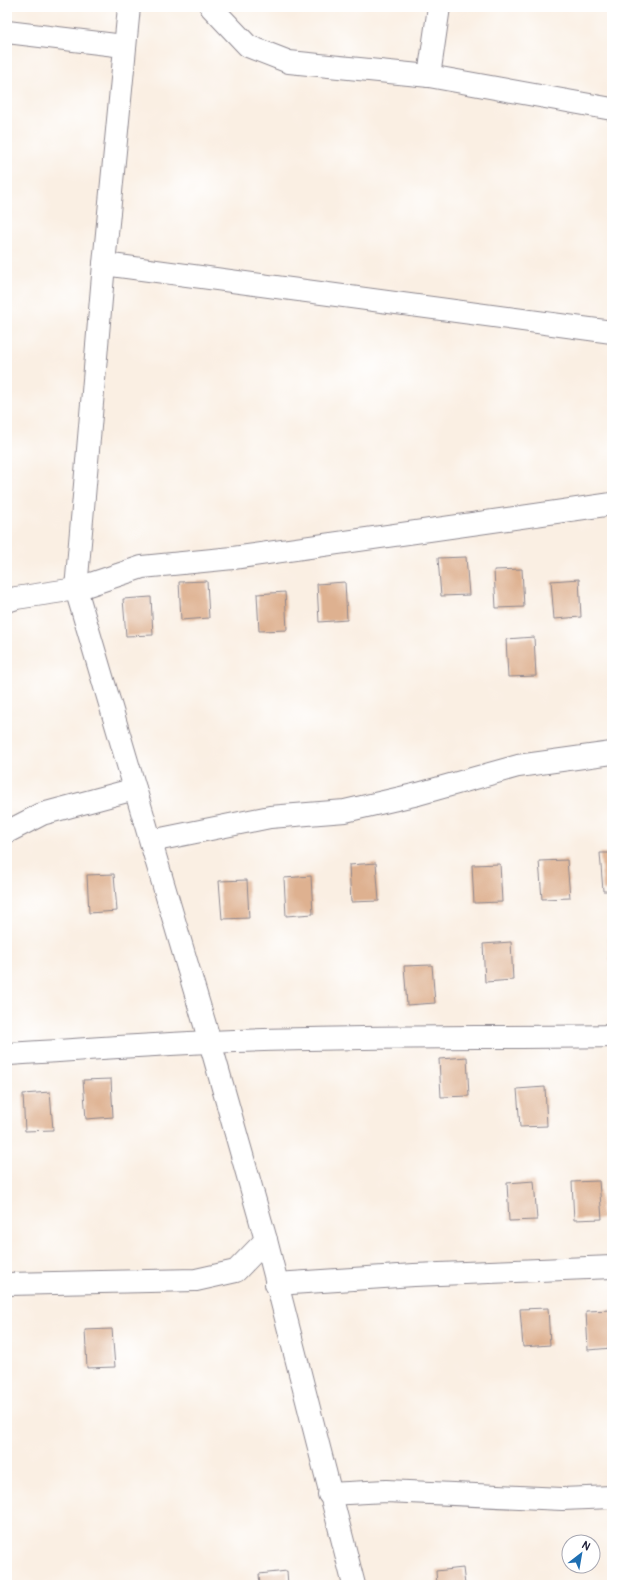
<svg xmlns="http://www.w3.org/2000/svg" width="619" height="1592" font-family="Pangolin,sans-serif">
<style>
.building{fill:#deb190}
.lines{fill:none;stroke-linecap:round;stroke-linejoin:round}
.street-casing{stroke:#8e888f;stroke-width:24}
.street{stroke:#fff;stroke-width:22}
</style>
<rect width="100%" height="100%" fill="#fff"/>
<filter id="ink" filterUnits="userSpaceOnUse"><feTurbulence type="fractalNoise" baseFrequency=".025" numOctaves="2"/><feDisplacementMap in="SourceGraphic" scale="8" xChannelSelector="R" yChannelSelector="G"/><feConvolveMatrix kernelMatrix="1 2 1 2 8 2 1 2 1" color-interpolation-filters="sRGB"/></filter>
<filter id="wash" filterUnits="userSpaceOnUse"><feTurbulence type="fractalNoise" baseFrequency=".012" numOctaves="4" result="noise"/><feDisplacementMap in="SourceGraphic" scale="16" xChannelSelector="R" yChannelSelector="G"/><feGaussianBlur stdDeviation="0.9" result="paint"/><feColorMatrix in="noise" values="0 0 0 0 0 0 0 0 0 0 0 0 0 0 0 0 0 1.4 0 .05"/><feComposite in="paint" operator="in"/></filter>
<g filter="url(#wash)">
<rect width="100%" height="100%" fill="#faefe3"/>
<g id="blocks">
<g class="building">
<polygon points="466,557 469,595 441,596 438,558"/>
<polygon points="522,569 524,607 496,608 494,570"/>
<polygon points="579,579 581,617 554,619 551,581"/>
<polygon points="207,581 209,618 181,620 179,582"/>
<polygon points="345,582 347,620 319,622 317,584"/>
<polygon points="285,592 287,630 259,631 257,594"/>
<polygon points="151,597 153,635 126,636 123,599"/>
<polygon points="534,637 536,676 508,677 506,639"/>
<polygon points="600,853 612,853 612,891 603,891"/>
<polygon points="567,860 570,898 542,899 539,861"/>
<polygon points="376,863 379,901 351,902 349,865"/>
<polygon points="500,864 502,902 474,903 472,865"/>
<polygon points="114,874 117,911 89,913 87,875"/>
<polygon points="311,876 313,914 286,916 284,878"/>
<polygon points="247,880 249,918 222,919 219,881"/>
<polygon points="608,938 612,938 612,976 611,976"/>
<polygon points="511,942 513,980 485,982 483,944"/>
<polygon points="432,965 435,1003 407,1005 404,966"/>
<polygon points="467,1057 469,1096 441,1097 439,1059"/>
<polygon points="111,1079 113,1117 86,1119 83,1080"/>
<polygon points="545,1087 547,1126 520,1127 517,1089"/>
<polygon points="50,1092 53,1130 25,1131 23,1094"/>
<polygon points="534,1181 537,1220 509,1221 507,1183"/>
<polygon points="599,1181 602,1219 574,1220 572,1182"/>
<polygon points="548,1308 550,1345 523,1347 520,1309"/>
<polygon points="612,1310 612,1348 588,1350 586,1311"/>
<polygon points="112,1329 115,1367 87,1368 85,1330"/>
<polygon points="463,1568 465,1585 437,1585 436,1571"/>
<polygon points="287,1571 288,1585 260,1585 259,1574"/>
</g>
</g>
</g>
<g filter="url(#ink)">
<use href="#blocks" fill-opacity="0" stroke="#8e888f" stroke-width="1"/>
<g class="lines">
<defs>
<g id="street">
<polyline points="129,7 104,264 76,589 210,1042 266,1240 354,1585"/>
<polyline points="211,7 248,46 289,62 429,76 612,109"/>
<polyline points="7,32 124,46"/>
<polyline points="429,76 439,7"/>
<polyline points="104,264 612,332"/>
<polyline points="7,601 16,598 76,589 142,567 233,558 612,504"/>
<polyline points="7,832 42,814 135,789"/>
<polyline points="151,841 270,817 345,811 418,794 518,766 612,753"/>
<path d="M7,1054C75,1050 143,1045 210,1042C344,1036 478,1038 612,1036"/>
<polyline points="7,1284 196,1280 236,1271 266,1240"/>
<polyline points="276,1284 414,1275 612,1267"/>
<polyline points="329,1494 386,1491 562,1499 612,1497"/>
</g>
</defs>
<use href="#street" class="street-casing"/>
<use href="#street" class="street"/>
</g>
</g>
<rect width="619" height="1592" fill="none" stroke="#fff" stroke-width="24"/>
<g transform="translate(581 1554) rotate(31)"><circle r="19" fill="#ffffff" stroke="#a7a7b1"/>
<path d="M0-3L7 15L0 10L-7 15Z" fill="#1f6fb2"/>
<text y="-6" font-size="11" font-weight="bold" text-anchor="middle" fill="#22223b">N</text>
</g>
</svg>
